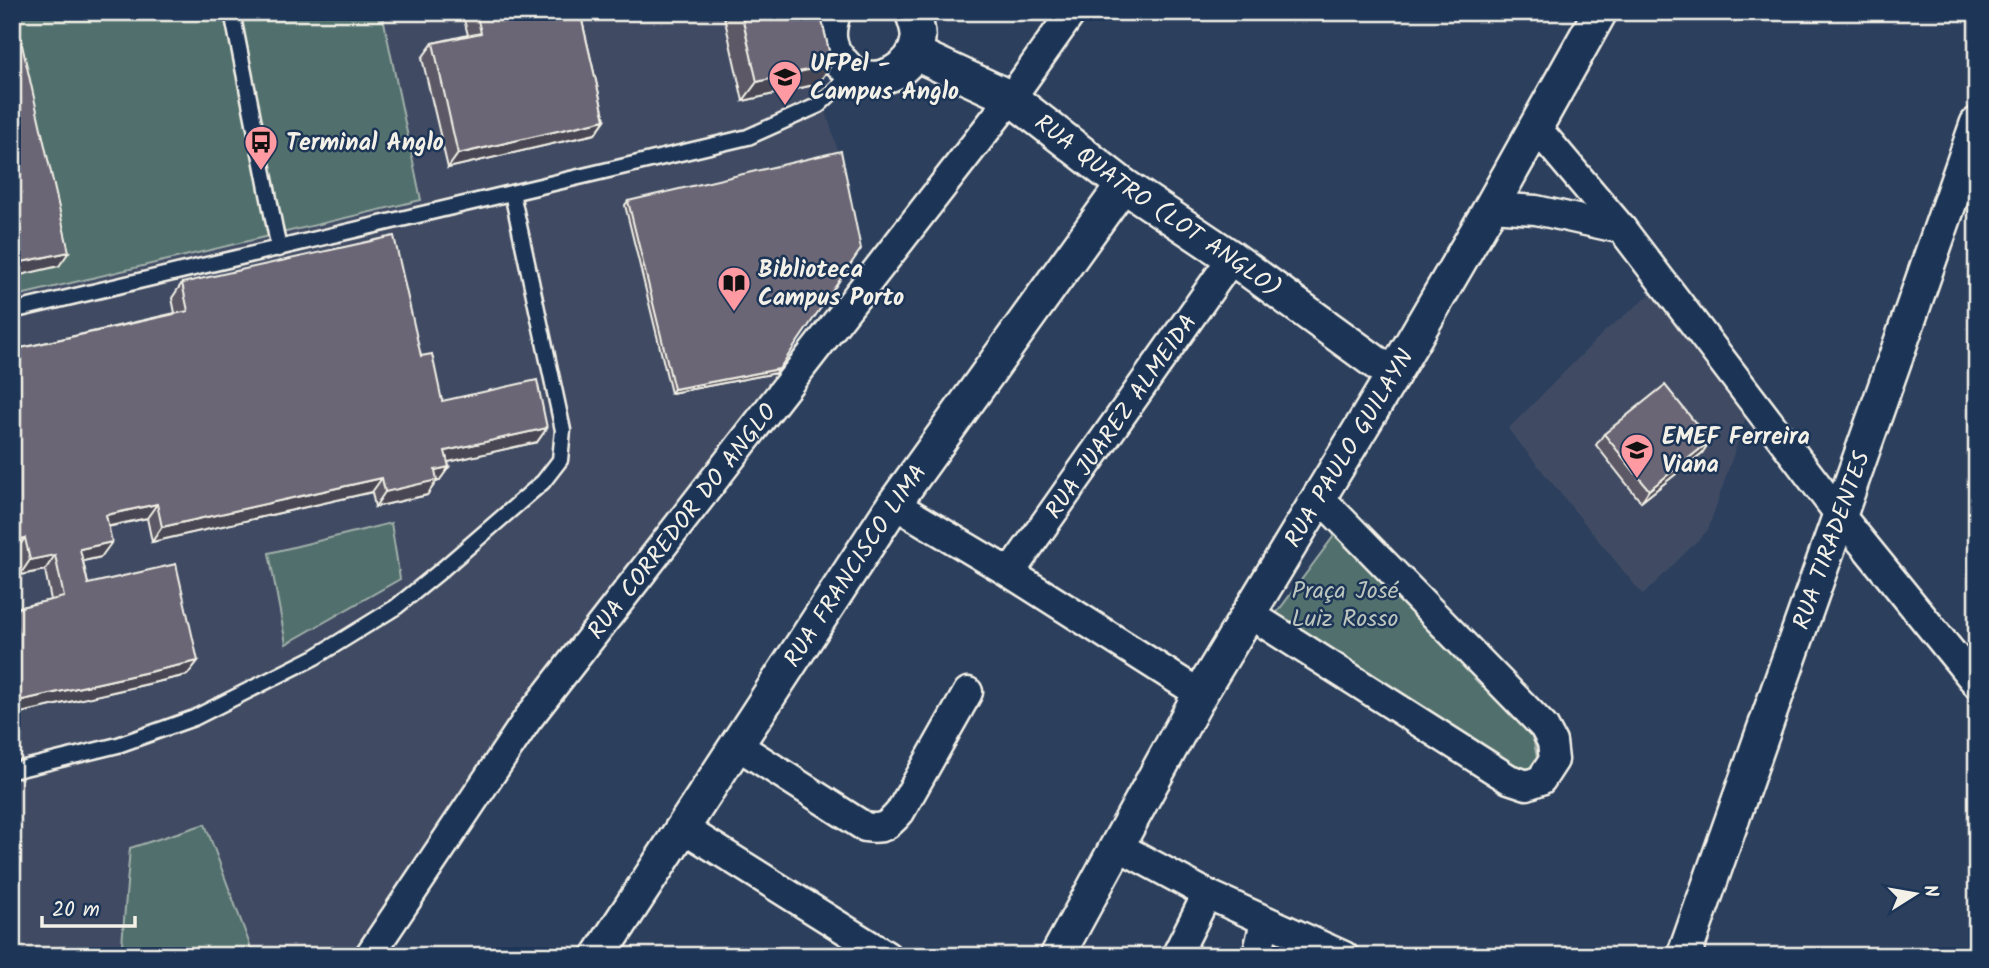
<svg xmlns="http://www.w3.org/2000/svg" width="1989" height="968" font-family="Kalam,sans-serif">
<style>
.built{fill:#3f4b64}
.green{fill:#516f6d;stroke:#a2b0aa;stroke-width:2}
.lines{fill:none;stroke-linecap:round;stroke-linejoin:round}
.service-casing{stroke:#f4f1e8;stroke-width:19}
.minor-casing{stroke:#f4f1e8;stroke-width:33}
.tertiary-casing{stroke:#f4f1e8;stroke-width:38}
.service{stroke:#1d3557;stroke-width:14}
.minor{stroke:#1d3557;stroke-width:28}
.tertiary{stroke:#1d3557;stroke-width:33}
.wall{fill:#5b5865;stroke:#f4f1e8;stroke-width:2}
.shaded-wall{fill:#4a4752;stroke:#f4f1e8;stroke-width:2}
.building{fill:#6a6675;stroke:#f4f1e8;stroke-width:2}
.labels{text-anchor:middle;stroke-width:5;stroke-linejoin:round;paint-order:stroke}
.poi-label{font-size:24px;font-weight:bold;fill:#f4f1e8;stroke:#1d3557;text-anchor:start}
.street-label{font-size:24px;fill:#f4f1e8;stroke:#1d3557}
.park-label{font-size:24px;fill:#bbc4bd;stroke:#1d3557}
</style>
<rect width="100%" height="100%" fill="#2c3f5d"/>
<filter id="ink" filterUnits="userSpaceOnUse"><feTurbulence type="fractalNoise" baseFrequency=".0143" numOctaves="2"/><feDisplacementMap in="SourceGraphic" scale="14" xChannelSelector="R" yChannelSelector="G"/><feConvolveMatrix kernelMatrix="1 2 1 2 8 2 1 2 1" color-interpolation-filters="sRGB"/></filter>
<g filter="url(#ink)">
<g class="built">
<polygon points="12,12 802,12 818,84 839,155 776,373 367,956 12,956"/>
<polygon points="1651,294 1747,414 1708,530 1643,595 1508,429 1605,331"/>
</g>
<g class="green">
<polygon points="12,12 382,12 421,200 12,297"/>
<polygon points="391,523 400,579 286,644 269,553"/>
<polygon points="1339,529 1533,737 1537,758 1525,774 1503,765 1276,614"/>
<polygon points="205,824 254,956 121,956 130,848"/>
</g>
<g class="lines">
<defs>
<g id="service">
<polyline points="232,12 279,249"/>
<polyline points="12,311 748,137 819,105 852,73"/>
<polyline points="12,771 118,745 194,718 315,657 396,607 438,573 543,482 560,460 563,430 512,193"/>
</g>
<g id="minor">
<polyline points="1535,126 1622,229 1839,514 1977,684"/>
<polyline points="1491,207 1536,210 1622,229"/>
<polyline points="894,504 1010,573 1200,694"/>
<path id="s1" d="M1010,573L1232,258"/>
<polyline points="1248,613 1509,779 1527,785 1541,780 1554,760 1552,742 1544,727 1319,497"/>
<path d="M737,745L865,827C883,830 888,826 900,812L968,692"/>
<polyline points="683,828 887,956"/>
<polyline points="1116,845 1207,894 1344,956"/>
<path id="s2" d="M369,956L527,720L1011,98L1072,12"/>
<polyline points="1176,956 1207,894"/>
<polyline points="1257,956 1265,921"/>
</g>
<g id="tertiary">
<path d="M834,12C827,31 827,47 841,62C845,65 848,71 853,73C879,88 915,68 918,39C919,30 915,20 912,12"/>
<path id="s3" d="M914,53L1011,98L1123,185L1232,258L1393,375"/>
<path id="s4" d="M599,956L894,504L1123,185"/>
<path id="s5" d="M1057,956L1200,694L1393,375L1491,207L1600,12"/>
<path id="s6" d="M1684,956C1781,679 1881,402 1977,124"/>
</g>
</defs>
<use href="#service" class="service-casing"/>
<use href="#minor" class="minor-casing"/>
<use href="#tertiary" class="tertiary-casing"/>
<use href="#service" class="service"/>
<use href="#minor" class="minor"/>
<use href="#tertiary" class="tertiary"/>
</g>
<g class="wall">
<polygon points="462,12 580,12 605,120 595,134 448,168 422,58 433,43 468,35"/>
<polygon points="723,12 820,12 832,64 818,84 743,101"/>
<polygon points="628,201 776,373 671,393 625,205"/>
<polygon points="182,283 421,356 442,401 547,428 537,442 448,462 449,467 439,481 436,482 427,495 375,507 372,492 152,542 147,518 108,527 101,557 83,561 88,584 198,661 187,675 12,715 12,609 51,600 45,570 20,575 15,552 12,553 12,350 175,313 172,298"/>
<polygon points="1604,434 1710,441 1702,453 1641,502 1596,445"/>
</g>
<g class="shaded-wall">
<polygon points="832,64 818,84 743,101 757,82"/>
<polygon points="605,120 595,134 448,168 458,154"/>
<polygon points="69,252 59,266 12,277 12,264"/>
<polygon points="779,369 776,373 671,393 674,389"/>
<polygon points="547,428 537,442 435,465 445,451"/>
<polygon points="1710,441 1702,453 1641,502 1649,490"/>
<polygon points="449,467 439,481 436,482 427,495 375,507 385,492 435,470"/>
<polygon points="382,478 372,492 152,542 162,527"/>
<polygon points="157,504 147,518 96,529 106,515"/>
<polygon points="25,538 15,552 12,553 12,541"/>
<polygon points="112,542 101,557 70,564 80,549"/>
<polygon points="55,555 45,570 20,575 30,560"/>
<polygon points="198,661 187,675 12,715 12,710 18,701"/>
</g>
<g class="building">
<polygon points="476,12 580,12 605,120 458,154 433,43 481,33"/>
<polygon points="741,12 820,12 832,64 757,82"/>
<polygon points="15,14 69,252 12,264 12,15"/>
<polygon points="841,151 861,249 779,369 674,389 628,201"/>
<polygon points="394,236 421,356 432,354 442,401 537,380 547,428 445,451 449,467 435,470 437,480 385,492 382,478 162,527 157,504 106,515 112,542 80,549 88,584 176,564 198,661 18,701 12,675 12,609 64,597 55,555 30,560 25,538 12,541 12,350 188,311 182,283"/>
<polygon points="1665,385 1710,441 1649,490 1604,434"/>
</g>
</g>
<defs>
<symbol id="university-pin" viewBox="-11 -11 22 30"><path d="M0 17L-7.5 6A9.5 9.5 0 1 1 7.5 6Z" fill="#ff9aa2" stroke="#1d3557"/><path d="M0-5L7-2L0 1L-7-2ZM-4 1L0 2.5L4 1V4Q0 6-4 4Z" fill="#111"/></symbol>
<symbol id="bus-pin" viewBox="-11 -11 22 30"><path d="M0 17L-7.5 6A9.5 9.5 0 1 1 7.5 6Z" fill="#ff9aa2" stroke="#1d3557"/><path d="M-5-6H5V4H4V6H2V4H-2V6H-4V4H-5ZM-3.5-4V0h7V-4ZM-3.5 1.2v1.5H-2V1.2ZM2 1.2v1.5H3.5V1.2Z" fill="#111"/></symbol>
<symbol id="library-pin" viewBox="-11 -11 22 30"><path d="M0 17L-7.5 6A9.5 9.5 0 1 1 7.5 6Z" fill="#ff9aa2" stroke="#1d3557"/><path d="M-6-4Q-3-5.5-.7-3.5V5Q-3 3-6 4ZM6-4Q3-5.5 .7-3.5V5Q3 3 6 4Z" fill="#111"/></symbol>
<symbol id="school-pin" viewBox="-11 -11 22 30"><path d="M0 17L-7.5 6A9.5 9.5 0 1 1 7.5 6Z" fill="#ff9aa2" stroke="#1d3557"/><path d="M0-5L7-2L0 1L-7-2ZM-4 1L0 2.5L4 1V4Q0 6-4 4Z" fill="#111"/></symbol>
</defs>
<g fill-rule="evenodd">
<use href="#university-pin" x="766" y="58" width="38" height="52"/>
<use href="#bus-pin" x="242" y="123" width="38" height="52"/>
<use href="#library-pin" x="715" y="264" width="38" height="52"/>
<use href="#school-pin" x="1618" y="431" width="38" height="52"/>
</g>
<g class="labels">
<g class="poi-label">
<text x="810" y="71">UFPel -<tspan x="810" dy="28">Campus Anglo</tspan></text>
<text x="286" y="150">Terminal Anglo</text>
<text x="758" y="277">Biblioteca<tspan x="758" dy="28">Campus Porto</tspan></text>
<text x="1662" y="444">EMEF Ferreira<tspan x="1662" dy="28">Viana</tspan></text>
</g>
<g class="street-label">
<text dy="8" stroke="none"><textPath href="#s3" startOffset="289">RUA QUATRO (LOT ANGLO)</textPath></text>
<text dy="8" stroke="none"><textPath href="#s1" startOffset="192">RUA JUAREZ ALMEIDA</textPath></text>
<text dy="8" stroke="none"><textPath href="#s5" startOffset="586">RUA PAULO GUILAYN</textPath></text>
<text dy="8" stroke="none"><textPath href="#s2" startOffset="536">RUA CORREDOR DO ANGLO</textPath></text>
<text dy="8" stroke="none"><textPath href="#s6" startOffset="441">RUA TIRADENTES</textPath></text>
<text dy="8" stroke="none"><textPath href="#s4" startOffset="467">RUA FRANCISCO LIMA</textPath></text>
</g>
<g class="park-label">
<text x="1345" y="598">Praça José<tspan x="1345" dy="28">Luiz Rosso</tspan></text>
</g>
</g>
<rect width="1989" height="968" fill="none" stroke="#1d3557" stroke-width="42"/>
<rect x="21" y="21" width="1947" height="926" fill="none" stroke="#f4f1e8" stroke-width="2.5" filter="url(#ink)"/>
<g transform="translate(1915 894) rotate(79)" stroke="#1d3557" stroke-width="5" paint-order="stroke">
<path d="M0-5L12 26L0 18L-12 26Z" fill="#f4f1e8"/>
<text y="-10" font-size="19" font-weight="bold" text-anchor="middle" fill="#f4f1e8">N</text>
</g>
<path d="M42 916v10h93v-10" fill="none" stroke="#f4f1e8" stroke-width="3.5"/>
<text x="52" y="916" font-size="21" fill="#f4f1e8" stroke="#1d3557" stroke-width="5" paint-order="stroke">20 m</text>
</svg>
